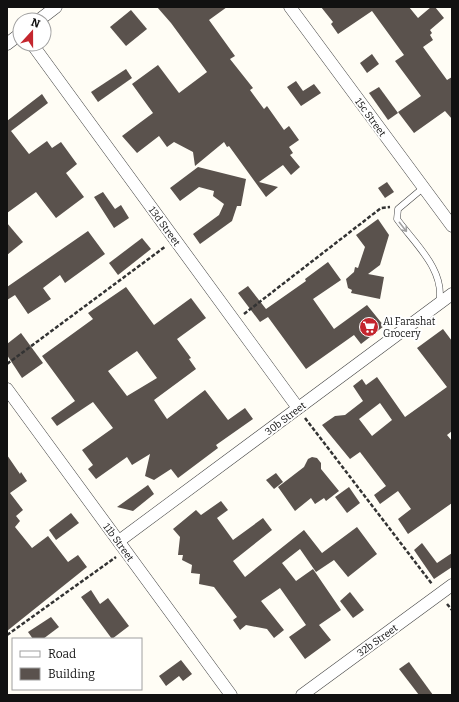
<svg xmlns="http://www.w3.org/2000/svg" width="459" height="702" font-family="Bitter,serif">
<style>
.building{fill:#5a524d;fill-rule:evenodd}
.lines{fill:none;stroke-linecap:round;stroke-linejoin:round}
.lane-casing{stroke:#444;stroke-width:7}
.street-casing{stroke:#444;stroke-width:13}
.path{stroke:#333;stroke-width:2.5;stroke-dasharray:4 2;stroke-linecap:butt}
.lane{stroke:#fff;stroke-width:6}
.street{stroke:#fff;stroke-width:12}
.oneway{stroke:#a0a0a0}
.labels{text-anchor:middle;stroke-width:4;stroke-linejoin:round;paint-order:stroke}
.street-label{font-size:10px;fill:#111;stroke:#fff}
.poi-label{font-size:10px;fill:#111;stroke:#fff;text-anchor:start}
</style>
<rect width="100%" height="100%" fill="#fffdf5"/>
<g class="building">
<polygon points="157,7 227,7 209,20 235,56 230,59 253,88 250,90 264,109 267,106 284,130 289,126 299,140 289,147 293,153 290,155 300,167 291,175 283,165 259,182 278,187 266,197 229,146 227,147 224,142 195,166 193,152 174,142 167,147 159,136 137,153 122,136 153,113 132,84 158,65 179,93 207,72 171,23"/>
<polygon points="321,7 409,7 418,18 431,7 435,7 444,18 430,30 432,33 430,35 433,40 423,47 447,80 452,77 452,119 445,111 414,133 398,112 421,96 395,61 404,55 372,11 338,34 331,24 333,22"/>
<polygon points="131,10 147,29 126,46 110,27"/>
<polygon points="372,54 379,64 367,73 360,63"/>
<polygon points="126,69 132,78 98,102 91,92"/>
<polygon points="296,81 303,91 314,84 321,93 301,106 287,87"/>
<polygon points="379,87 398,113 388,120 369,93"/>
<polygon points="42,94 48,103 11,131 29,154 47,141 52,148 61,142 77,164 66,173 84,197 56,218 36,192 7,213 7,121"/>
<polygon points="198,167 246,179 241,206 237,206 232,221 200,244 193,234 219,215 224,204 213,196 214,191 199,187 180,201 170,188"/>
<polygon points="387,182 394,192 385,198 378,188"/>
<polygon points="103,192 115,209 121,205 129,218 114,228 94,197"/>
<polygon points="378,219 389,235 380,265 368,274 384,277 380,299 351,293 352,290 348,288 346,279 354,272 355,267 358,268 365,247 356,235"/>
<polygon points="7,223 23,242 7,255"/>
<polygon points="88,231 105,254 65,283 60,275 43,288 51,299 28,314 15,295 7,300 7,287"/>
<polygon points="142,238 151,249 118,275 109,263"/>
<polygon points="328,262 341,280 313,299 334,329 367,305 384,326 361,344 354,335 306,369 268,317 260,322 238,293 248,286 266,309 306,281 305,279"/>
<path d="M126,287L154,325L191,298L206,318L177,339L191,358L189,359L196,369L154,400L167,419L205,390L228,420L245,408L253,419L216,445L218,448L178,478L171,469L154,480L145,476L150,454L132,465L127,457L96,479L88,469L93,465L82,450L113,428L93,402L57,426L51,418L75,401L42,356L93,319L88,313ZM137,351L157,378L127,396L108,371Z"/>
<path d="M443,329L452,341V431L447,435L452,441V503L408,534L398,519L411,509L398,491L380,504L374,495L386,486L360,452L350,459L322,425L335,416L345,415L363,401L353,386L362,379L366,385L377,377L405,417L447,387L417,348ZM380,403L392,420L372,436L359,419Z"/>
<polygon points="21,333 43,363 22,378 7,355 7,344"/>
<polygon points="7,455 20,474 21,472 27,481 10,493 23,510 16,516 20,521 15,527 32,548 48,536 68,562 78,555 87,567 7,631"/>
<polygon points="312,457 317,458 321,463 321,469 339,491 326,501 324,498 315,504 311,498 295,511 278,487 304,467 308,459"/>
<polygon points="276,473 283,482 274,489 266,480"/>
<polygon points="148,485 154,494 133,511 117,507"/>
<polygon points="349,487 360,503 347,513 335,497"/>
<polygon points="221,501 228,510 217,518 233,540 263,518 272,530 233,561 245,577 304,530 322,553 357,527 377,554 348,577 334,560 316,572 300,549 282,563 296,581 313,569 341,610 319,625 331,640 305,659 289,637 306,625 280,588 261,601 284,630 274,638 267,629 246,625 240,630 233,620 237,617 214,587 199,584 200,574 191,573 192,565 182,560 183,555 178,555 180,537 173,529 196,510 201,515"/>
<polygon points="71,513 79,523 56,540 49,530"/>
<polygon points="422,543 437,563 452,553 452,567 434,579 414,550"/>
<polygon points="91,590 100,604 108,598 129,626 112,639 81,597"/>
<polygon points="350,592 364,610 353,618 340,601"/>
<polygon points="51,617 59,627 43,639 33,639 28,632"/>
<polygon points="181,660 192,674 183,681 179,676 166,686 159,676"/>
<polygon points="409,662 433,695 419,695 399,669"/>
</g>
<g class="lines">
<defs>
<path id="lane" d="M423,188L398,209L397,219C414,243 446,270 439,303"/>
<g id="street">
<polyline points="290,7 452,226"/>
<polyline points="39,20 56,7"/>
<polyline points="7,44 20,34"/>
<polyline points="32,44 298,408"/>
<polyline points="7,389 231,695"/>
<polyline points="119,541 452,294"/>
<polyline points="302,695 452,585"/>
</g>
</defs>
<use href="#lane" class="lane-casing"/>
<use href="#street" class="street-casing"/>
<g class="path">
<polyline points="244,314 381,208 390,207"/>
<polyline points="7,364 166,246"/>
<polyline points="305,418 432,584"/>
<polyline points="447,604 452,610"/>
<polyline points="7,635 116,557"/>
</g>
<use href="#lane" class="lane"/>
<use href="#street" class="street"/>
</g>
<defs><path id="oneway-shaft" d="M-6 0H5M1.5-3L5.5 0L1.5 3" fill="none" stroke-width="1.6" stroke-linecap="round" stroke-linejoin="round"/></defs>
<use class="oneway" href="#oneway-shaft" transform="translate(403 227) rotate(52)"/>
<defs>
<symbol id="supermarket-disc" viewBox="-11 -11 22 22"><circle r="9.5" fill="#c4262e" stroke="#fff"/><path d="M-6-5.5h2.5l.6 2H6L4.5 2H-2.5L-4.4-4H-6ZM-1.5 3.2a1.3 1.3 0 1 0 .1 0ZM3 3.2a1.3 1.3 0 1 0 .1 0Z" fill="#fff"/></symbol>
</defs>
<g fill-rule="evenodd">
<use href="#supermarket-disc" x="358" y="316" width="22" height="22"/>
</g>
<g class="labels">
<g class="street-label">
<text transform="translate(371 117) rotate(54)" y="4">15c Street</text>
<text transform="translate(165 226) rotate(54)" y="4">13d Street</text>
<text transform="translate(285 418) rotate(-37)" y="4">30b Street</text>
<text transform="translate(119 542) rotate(54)" y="4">11b Street</text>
<text transform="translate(377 640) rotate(-36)" y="4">32b Street</text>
</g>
<g class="poi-label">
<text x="383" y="325">Al Farashat<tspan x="383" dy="12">Grocery</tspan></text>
</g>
</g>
<rect width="459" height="702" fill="none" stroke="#111111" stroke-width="16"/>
<rect x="12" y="638" width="130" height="52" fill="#ffffff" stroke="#a0a0a0"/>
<rect x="20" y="651" width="20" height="6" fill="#ffffff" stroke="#a0a0a0"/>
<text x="48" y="658" font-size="12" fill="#111111">Road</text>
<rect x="20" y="668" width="20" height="12" fill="#5a524d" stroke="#a0a0a0"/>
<text x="48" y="678" font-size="12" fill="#111111">Building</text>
<g transform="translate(32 32) rotate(21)"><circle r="19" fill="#ffffff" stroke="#a0a0a0"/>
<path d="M0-3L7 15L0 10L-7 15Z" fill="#c4262e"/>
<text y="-6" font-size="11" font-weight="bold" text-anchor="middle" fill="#111111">N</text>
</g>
</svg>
